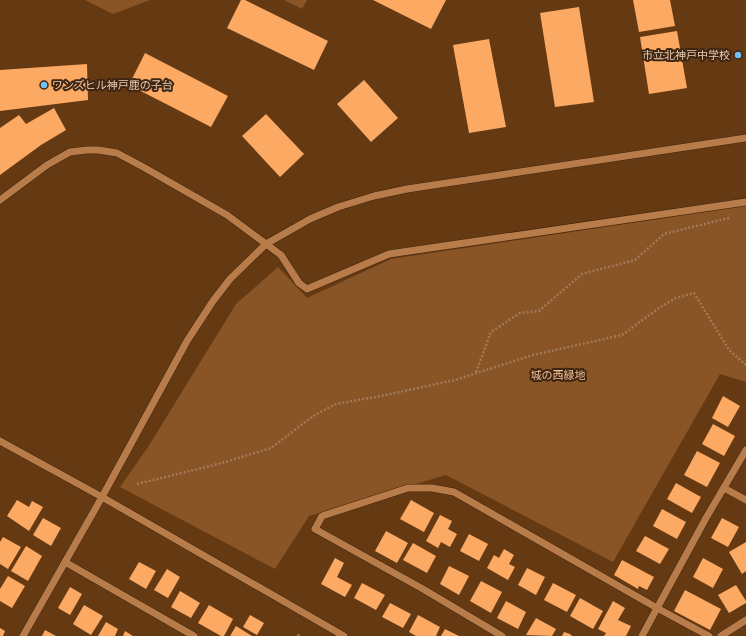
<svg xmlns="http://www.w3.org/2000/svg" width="746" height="636" font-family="'Golos Text','Noto Sans JP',sans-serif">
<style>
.green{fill:#895426}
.building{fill:#fca964}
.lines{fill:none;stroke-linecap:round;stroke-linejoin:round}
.minor-casing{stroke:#422409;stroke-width:8}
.path{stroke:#a17b5b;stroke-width:2.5;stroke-dasharray:2 2;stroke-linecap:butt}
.minor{stroke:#b87c4b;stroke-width:7}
.poi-dot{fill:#72c1f5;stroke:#3f2611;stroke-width:1.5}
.labels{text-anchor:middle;stroke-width:4;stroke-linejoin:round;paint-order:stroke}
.poi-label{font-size:11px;fill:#ebcbb2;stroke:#3f2611;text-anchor:end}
.park-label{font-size:11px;fill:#f1bf98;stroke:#3f2611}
</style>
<rect width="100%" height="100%" fill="#653a13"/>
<g class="green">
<polygon points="85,0 150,0 113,14"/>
<polygon points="284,0 307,0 302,9"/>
<polygon points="746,206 746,382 720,374 613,562 446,475 309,516 275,569 120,487 148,447 236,304 278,267 307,298 391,259"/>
</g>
<g class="building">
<polygon points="241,0 245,0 328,41 314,70 227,28"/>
<polygon points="373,0 446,0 431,29"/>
<polygon points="633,0 670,0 675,26 639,32"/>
<polygon points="579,7 594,102 555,107 540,13"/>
<polygon points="677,31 687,88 649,94 640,37"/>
<polygon points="489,39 506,127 469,133 453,45"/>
<polygon points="145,53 228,96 211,127 129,85"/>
<polygon points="87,64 88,100 0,111 0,70"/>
<polygon points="364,80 398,118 371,142 337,104"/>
<polygon points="54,108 66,130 41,145 0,175 0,128 19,115 26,124"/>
<polygon points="266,114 304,154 280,177 242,136"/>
<polygon points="723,396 740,406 728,427 712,418"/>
<polygon points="713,424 735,436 724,456 702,444"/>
<polygon points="697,451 720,463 707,487 684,475"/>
<polygon points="676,483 701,497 692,513 667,499"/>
<polygon points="17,500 29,507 32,501 43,507 29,531 7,516"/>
<polygon points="411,500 434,513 424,532 400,519"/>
<polygon points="662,509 686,522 677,539 653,526"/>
<polygon points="440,515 452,521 448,529 457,534 450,547 441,542 438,548 426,541"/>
<polygon points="43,518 61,528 51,546 33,535"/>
<polygon points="722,518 739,527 728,547 711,538"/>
<polygon points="386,531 408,543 397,563 375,551"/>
<polygon points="469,534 488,544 479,561 460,551"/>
<polygon points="645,536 669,549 660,564 636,551"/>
<polygon points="3,537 21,547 8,569 0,564 0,542"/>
<polygon points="746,542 746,571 742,574 729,552"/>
<polygon points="413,543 436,556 427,573 403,560"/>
<polygon points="26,546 42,556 28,581 11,571"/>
<polygon points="504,549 514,555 509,564 515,567 508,580 487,568 494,555 499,558"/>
<polygon points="335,558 344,563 337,577 352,585 345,597 321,584"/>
<polygon points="703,558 723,569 713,588 693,577"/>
<polygon points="622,560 654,577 647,590 639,586 638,589 614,575"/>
<polygon points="139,562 156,571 146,589 129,579"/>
<polygon points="449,566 469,576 459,595 440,584"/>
<polygon points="527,568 545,577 536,595 518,585"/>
<polygon points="167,569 180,577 168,598 154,590"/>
<polygon points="8,576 25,586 12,608 0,601 0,589"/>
<polygon points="481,581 502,592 491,613 470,601"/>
<polygon points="362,583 385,595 376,610 354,598"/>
<polygon points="553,583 576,595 567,612 544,600"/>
<polygon points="736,585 746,601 746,603 729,613 718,595"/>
<polygon points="70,587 82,594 70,615 58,608"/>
<polygon points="685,590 721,609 710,630 674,611"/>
<polygon points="180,591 200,603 191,618 171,607"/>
<polygon points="580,598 603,611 593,629 570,616"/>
<polygon points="506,601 526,612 518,629 497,618"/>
<polygon points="613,601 625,608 618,620 631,626 626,636 604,636 606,633 598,629"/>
<polygon points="390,603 411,614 403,628 382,617"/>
<polygon points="84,605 103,616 91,635 73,624"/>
<polygon points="209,605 233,619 224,636 221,636 198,623"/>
<polygon points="250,615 264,623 257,635 243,627"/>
<polygon points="418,615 440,627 436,636 416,636 409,632"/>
<polygon points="536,618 556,629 552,636 526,635"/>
<polygon points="106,622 118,629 115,636 98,636"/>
<polygon points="236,626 252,636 230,636"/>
<polygon points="0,628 5,631 3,636 0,636"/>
<polygon points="445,629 459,636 441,636"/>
<polygon points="45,630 56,636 42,636"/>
<polygon points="125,631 133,636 123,636"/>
<polygon points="564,632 570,634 572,636 562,636"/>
</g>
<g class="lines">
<defs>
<g id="minor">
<polyline points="0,200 47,165 70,152 87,150 98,150 117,153 145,168 227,215 281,255 299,283 307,289 389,254 746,202"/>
<polyline points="0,441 102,497 344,636"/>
<polyline points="724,488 746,500"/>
<polyline points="65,562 194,636"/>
<polyline points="23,636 102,497 187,341 213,301 230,279 266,244 310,219 338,207 374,196 407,189 746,138"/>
<polyline points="502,636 423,589 315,529 322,516 408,488 432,488 454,492 657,608 709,636"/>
<polyline points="642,636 706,518 746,450"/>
<polyline points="721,636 746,620"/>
</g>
</defs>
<use href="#minor" class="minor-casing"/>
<g class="path">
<polyline points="476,372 491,332 520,313 539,311 582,274 635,260 664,234 729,218"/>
<polyline points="137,484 222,463 271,448 313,416 336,404 381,396 455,380 533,355 622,335 659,308 676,298 694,293 729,350 746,365"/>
<polyline points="298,636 299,634"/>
</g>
<use href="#minor" class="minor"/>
</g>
<g class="poi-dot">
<circle cx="738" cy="55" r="4"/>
<circle cx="44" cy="85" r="4"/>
</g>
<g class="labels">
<g class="poi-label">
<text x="730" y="59">市立北神戸中学校</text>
<text x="52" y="89" text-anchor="start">ワンズヒル神戸鹿の子台</text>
</g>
<g class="park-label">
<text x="558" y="379">城の西緑地</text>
</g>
</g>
</svg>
